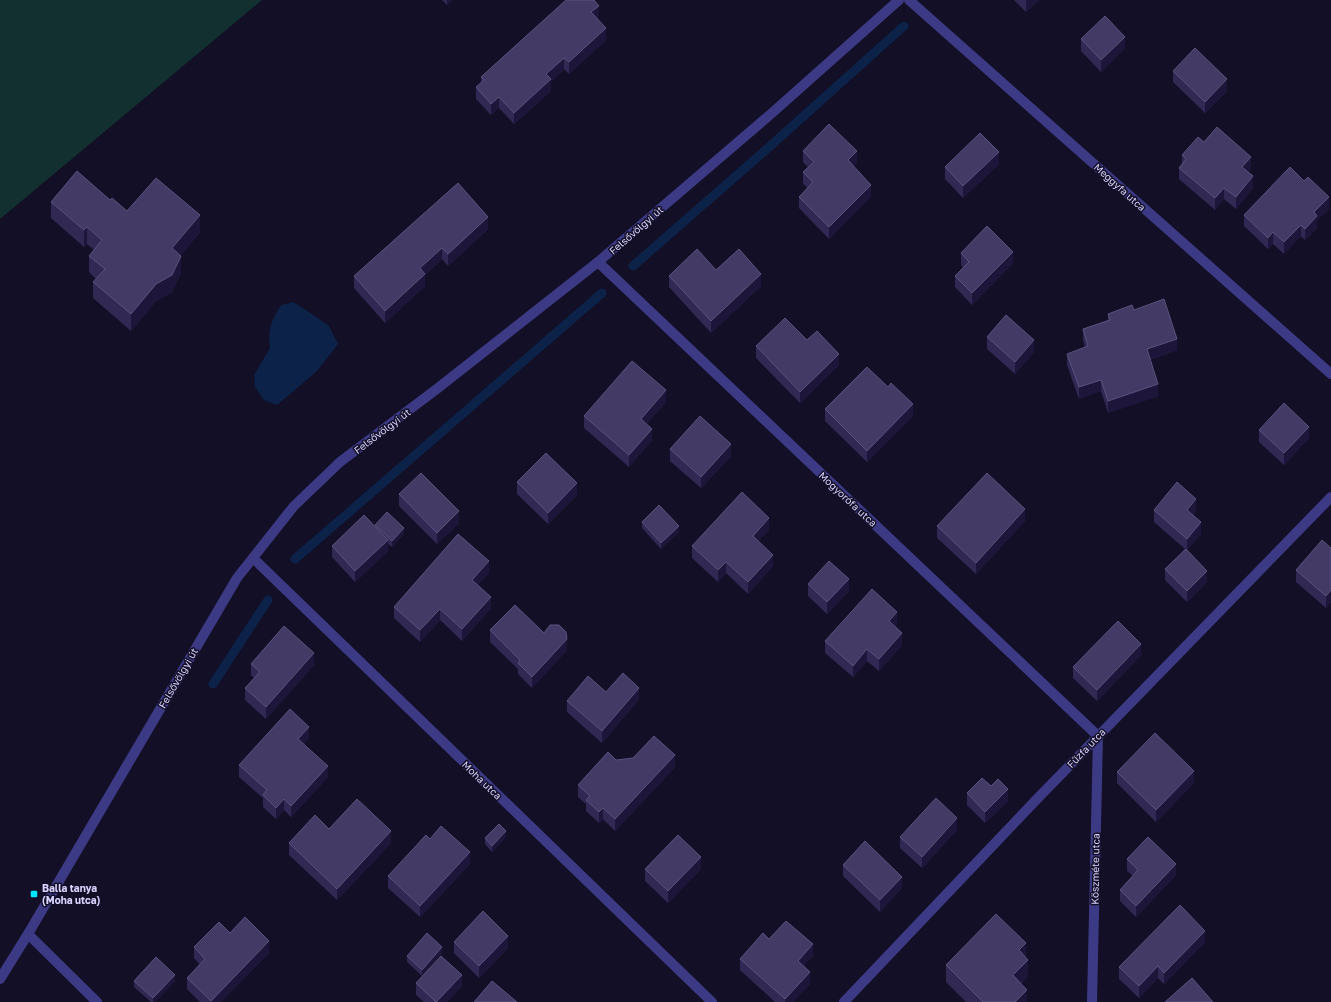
<svg xmlns="http://www.w3.org/2000/svg" width="1331" height="1002" font-family="'Golos Text',sans-serif">
<style>
.green{fill:#12302f}
.water{fill:#0c2248}
.lines{fill:none;stroke-linecap:round;stroke-linejoin:round}
.stream{stroke:#0c2248;stroke-width:9}
.minor{stroke:#3d3a85;stroke-width:10}
.wall{fill:#312854}
.shaded-wall{fill:#1d163a}
.building{fill:#433a66;stroke:#5a527e}
.poi-dot{fill:#00e5ff;stroke:#130f26;stroke-width:1.5}
.labels{text-anchor:middle;stroke-width:3;stroke-linejoin:round;paint-order:stroke}
.street-label{font-size:10px;fill:#d9d4ff;stroke:#130f26}
.poi-label{font-size:10px;font-weight:bold;fill:#d9d4ff;stroke:#130f26;text-anchor:start}
</style>
<rect width="100%" height="100%" fill="#130f26"/>
<polygon class="green" points="0,0 262,0 0,219"/>
<path class="water" d="M293,302L309,312L329,326L338,344L317,371L277,405L264,400L255,387L254,375L270,348C267,330 272,319 281,305Z"/>
<g class="lines">
<g class="stream">
<polyline points="633,266 768,148 904,26"/>
<polyline points="295,559 602,293"/>
<polyline points="213,684 268,600"/>
</g>
<g class="minor">
<polyline points="909,0 1331,374"/>
<polyline points="598,262 1098,736 1092,1002"/>
<polyline points="253,558 712,1002"/>
<polyline points="28,934 97,1002"/>
<polyline points="0,979 28,934 237,578 294,506 340,462 438,388 598,262 772,113 899,0"/>
<polyline points="844,1002 1037,799 1331,497"/>
</g>
</g>
<g class="wall">
<polygon points="442,0 452,0 447,5"/>
<polygon points="1014,0 1039,0 1026,12"/>
<polygon points="599,17 597,19 606,40 569,74 564,69 551,82 551,91 514,124 499,108 491,115 476,99 476,87 481,83 481,77"/>
<polygon points="1081,39 1125,48 1101,72 1081,51"/>
<polygon points="1173,71 1227,91 1205,113 1173,82"/>
<polygon points="1204,142 1251,168 1248,172 1253,188 1236,209 1224,199 1215,210 1179,179 1179,168 1182,164 1182,155"/>
<polygon points="803,151 857,163 853,166 871,196 829,239 799,208 799,197 808,188 803,184 803,172 808,167 803,162"/>
<polygon points="999,164 963,198 945,179 945,167"/>
<polygon points="110,200 127,211 200,232 180,256 181,273 172,292 156,301 131,331 93,298 93,282 96,279 89,272 89,256 94,250 87,244 84,247 51,218 51,202"/>
<polygon points="1329,209 1317,220 1317,228 1305,240 1301,236 1284,254 1273,244 1268,249 1244,226 1244,215"/>
<polygon points="488,229 448,266 442,259 425,275 425,286 385,323 354,288 354,276"/>
<polygon points="961,253 1013,263 972,305 955,287 955,276 963,267 961,265"/>
<polygon points="716,270 761,286 711,333 669,287 669,276"/>
<polygon points="1134,310 1177,350 1150,360 1158,396 1108,413 1101,391 1079,399 1067,365 1067,354 1085,348 1083,340 1083,329 1108,320 1108,314"/>
<polygon points="987,337 1034,352 1015,374 987,349"/>
<polygon points="807,340 839,365 800,403 756,358 756,346"/>
<polygon points="666,402 646,424 652,440 629,467 584,428 584,416"/>
<polygon points="825,409 913,416 867,462 825,421"/>
<polygon points="1259,430 1309,438 1284,465 1259,442"/>
<polygon points="670,449 731,456 701,488 670,461"/>
<polygon points="517,482 577,495 548,524 517,494"/>
<polygon points="399,494 459,523 437,544 399,506"/>
<polygon points="1154,510 1196,511 1193,515 1201,534 1187,550 1207,582 1187,602 1165,580 1165,569 1185,549 1154,522"/>
<polygon points="1025,521 976,574 937,538 937,526"/>
<polygon points="642,522 679,532 661,549 642,528"/>
<polygon points="375,526 404,534 392,547 388,544 388,551 355,582 332,557 332,546"/>
<polygon points="769,530 758,541 773,566 748,594 726,573 718,582 692,558 692,546"/>
<polygon points="1331,548 1331,602 1326,608 1296,582 1296,570"/>
<polygon points="489,573 477,585 491,608 462,641 440,620 420,642 394,618 394,607"/>
<polygon points="808,584 849,591 827,614 808,596"/>
<polygon points="897,624 895,626 902,645 879,671 867,661 853,677 825,653 825,641"/>
<polygon points="490,630 544,633 567,650 532,688 518,674 518,669 490,642"/>
<polygon points="1141,655 1097,701 1073,678 1073,667"/>
<polygon points="251,664 314,665 266,719 245,700 245,688 254,678 251,675"/>
<polygon points="606,692 639,699 602,743 567,712 567,701"/>
<polygon points="309,738 304,744 328,777 291,817 284,810 276,819 263,807 263,798 239,777 239,765"/>
<polygon points="616,760 675,767 615,831 603,819 599,823 586,811 586,804 578,797 578,785"/>
<polygon points="1117,772 1194,783 1156,822 1117,783"/>
<polygon points="991,786 1008,801 985,823 967,805 967,793"/>
<polygon points="329,829 391,843 337,900 289,855 289,843"/>
<polygon points="957,830 922,868 900,848 900,837"/>
<polygon points="506,837 492,852 485,844 485,838"/>
<polygon points="430,839 470,864 420,917 388,888 388,876"/>
<polygon points="1127,859 1176,875 1136,917 1120,901 1120,890 1133,876 1127,871"/>
<polygon points="843,865 902,888 880,912 843,876"/>
<polygon points="645,869 701,869 668,903 645,881"/>
<polygon points="230,933 269,953 221,1002 200,1002 187,989 187,978 200,965 194,958 194,947"/>
<polygon points="769,939 813,956 803,966 810,984 793,1002 775,1002 740,970 740,959"/>
<polygon points="454,942 508,948 479,978 454,953"/>
<polygon points="1205,942 1164,984 1158,978 1139,998 1119,979 1119,967"/>
<polygon points="442,953 422,976 407,962 407,956"/>
<polygon points="1026,957 1028,976 1021,984 1027,1002 966,1002 946,982 946,965"/>
<polygon points="134,981 175,981 155,1002 151,1002 134,987"/>
<polygon points="416,983 462,986 447,1002 424,1002 416,995"/>
</g>
<g class="shaded-wall">
<polygon points="447,0 452,0 447,5"/>
<polygon points="1027,0 1039,0 1026,12 1026,1"/>
<polygon points="599,6 599,17 591,24 591,12"/>
<polygon points="606,28 606,40 569,74 569,62"/>
<polygon points="1125,37 1125,48 1101,72 1101,60"/>
<polygon points="564,58 564,69 551,82 551,91 514,124 514,113 546,74"/>
<polygon points="1227,79 1227,91 1205,113 1205,102"/>
<polygon points="499,97 499,108 491,115 491,104"/>
<polygon points="857,151 857,163 848,172 848,160"/>
<polygon points="999,152 999,164 963,198 963,186"/>
<polygon points="1251,157 1251,168 1242,178 1242,167"/>
<polygon points="1253,176 1253,188 1236,209 1236,197"/>
<polygon points="871,185 871,196 829,239 829,227"/>
<polygon points="1224,188 1224,199 1215,210 1215,198"/>
<polygon points="1329,197 1329,209 1317,220 1317,228 1305,240 1305,229 1314,212"/>
<polygon points="200,215 200,232 172,265 172,248"/>
<polygon points="488,217 488,229 448,266 448,254"/>
<polygon points="1301,225 1301,236 1284,254 1284,242"/>
<polygon points="87,227 87,244 84,247 84,230"/>
<polygon points="1273,232 1273,244 1268,249 1268,238"/>
<polygon points="442,248 442,259 425,275 425,286 385,323 385,311 420,268"/>
<polygon points="1013,252 1013,263 972,305 972,293"/>
<polygon points="181,256 181,273 172,292 156,301 131,331 131,314"/>
<polygon points="761,274 761,286 711,333 711,321"/>
<polygon points="1177,339 1177,350 1147,361 1147,349"/>
<polygon points="1034,340 1034,352 1015,374 1015,362"/>
<polygon points="839,354 839,365 800,403 800,392"/>
<polygon points="1101,380 1101,391 1079,399 1079,387"/>
<polygon points="1158,384 1158,396 1108,413 1108,401"/>
<polygon points="666,390 666,402 641,431 641,419"/>
<polygon points="913,404 913,416 867,462 867,451"/>
<polygon points="1309,427 1309,438 1284,465 1284,453"/>
<polygon points="652,429 652,440 629,467 629,455"/>
<polygon points="731,444 731,456 701,488 701,477"/>
<polygon points="577,483 577,495 548,524 548,513"/>
<polygon points="1196,499 1196,511 1187,521 1187,510"/>
<polygon points="1025,509 1025,521 976,574 976,563"/>
<polygon points="459,511 459,523 437,544 437,533"/>
<polygon points="769,518 769,530 753,547 753,536"/>
<polygon points="1201,522 1201,534 1187,550 1187,539"/>
<polygon points="679,526 679,532 661,549 661,543"/>
<polygon points="404,528 404,534 392,547 392,541"/>
<polygon points="388,540 388,551 355,582 355,571"/>
<polygon points="773,555 773,566 748,594 748,582"/>
<polygon points="489,561 489,573 472,591 472,580"/>
<polygon points="726,562 726,573 718,582 718,570"/>
<polygon points="1207,571 1207,582 1187,602 1187,591"/>
<polygon points="849,579 849,591 827,614 827,602"/>
<polygon points="1331,590 1331,602 1326,608 1326,596"/>
<polygon points="491,597 491,608 462,641 462,629"/>
<polygon points="440,609 440,620 420,642 420,630"/>
<polygon points="897,612 897,624 889,633 889,621"/>
<polygon points="902,633 902,645 879,671 879,659"/>
<polygon points="567,639 567,650 532,688 532,677"/>
<polygon points="1141,644 1141,655 1097,701 1097,690"/>
<polygon points="867,649 867,661 853,677 853,666"/>
<polygon points="314,653 314,665 266,719 266,707"/>
<polygon points="639,688 639,699 602,743 602,731"/>
<polygon points="309,727 309,738 298,751 298,739"/>
<polygon points="675,755 675,767 615,831 615,819"/>
<polygon points="328,766 328,777 291,817 291,806"/>
<polygon points="1194,771 1194,783 1156,822 1156,810"/>
<polygon points="1008,789 1008,801 985,823 985,812"/>
<polygon points="284,799 284,810 276,819 276,808"/>
<polygon points="603,808 603,819 599,823 599,812"/>
<polygon points="957,818 957,830 922,868 922,857"/>
<polygon points="391,831 391,843 337,900 337,889"/>
<polygon points="506,831 506,837 492,852 492,846"/>
<polygon points="470,852 470,864 420,917 420,906"/>
<polygon points="701,857 701,869 668,903 668,891"/>
<polygon points="1176,864 1176,875 1136,917 1136,906"/>
<polygon points="902,877 902,888 880,912 880,900"/>
<polygon points="1205,931 1205,942 1164,984 1164,973"/>
<polygon points="508,936 508,948 479,978 479,966"/>
<polygon points="269,941 269,953 221,1002 211,1002"/>
<polygon points="1026,943 1026,960 1019,950"/>
<polygon points="813,944 813,956 798,973 798,961"/>
<polygon points="442,947 442,953 422,976 422,970"/>
<polygon points="1028,960 1028,976 1013,992 1013,975"/>
<polygon points="1158,966 1158,978 1139,998 1139,986"/>
<polygon points="810,972 810,984 793,1002 785,1002 785,999"/>
<polygon points="175,975 175,981 155,1002 153,1002 153,998"/>
<polygon points="462,975 462,986 447,1002 437,1002"/>
<polygon points="1027,990 1027,1002 1015,1002"/>
</g>
<g class="building">
<polygon points="566,0 594,0 599,6 591,12 606,28 569,62 564,58 546,74 551,79 514,113 499,97 491,104 476,87 484,80 481,77"/>
<polygon points="1105,16 1125,37 1101,60 1081,39"/>
<polygon points="1195,48 1227,79 1205,102 1173,71"/>
<polygon points="829,124 857,151 848,160 871,185 829,227 799,197 813,182 803,172 814,162 803,151"/>
<polygon points="1217,127 1251,157 1242,167 1253,176 1236,197 1224,188 1215,198 1179,168 1186,159 1182,155 1198,137 1204,142"/>
<polygon points="980,133 999,152 963,186 945,167"/>
<polygon points="1290,167 1304,181 1308,177 1329,197 1314,212 1317,216 1305,229 1301,225 1284,242 1273,232 1268,238 1244,215"/>
<polygon points="77,171 110,200 112,198 127,211 156,178 200,215 172,248 181,256 172,275 156,284 131,314 93,282 105,269 89,256 102,240 87,227 84,230 51,202"/>
<polygon points="458,183 488,217 448,254 442,248 420,268 425,274 385,311 354,276"/>
<polygon points="987,226 1013,252 972,293 955,276 969,262 961,253"/>
<polygon points="697,249 716,270 739,249 761,274 711,321 669,276"/>
<polygon points="1164,299 1177,339 1147,349 1158,384 1108,401 1101,380 1079,387 1067,354 1088,346 1083,329 1110,320 1108,314 1132,305 1134,310"/>
<polygon points="1006,315 1034,340 1015,362 987,337"/>
<polygon points="785,318 807,340 817,331 839,354 800,392 756,346"/>
<polygon points="632,361 666,390 641,419 652,429 629,455 584,416"/>
<polygon points="867,367 888,387 891,383 913,404 867,451 825,409"/>
<polygon points="1284,403 1309,427 1284,453 1259,430"/>
<polygon points="700,416 731,444 701,477 670,449"/>
<polygon points="546,453 577,483 548,513 517,482"/>
<polygon points="421,473 459,511 437,533 399,494"/>
<polygon points="987,473 1025,509 976,563 937,526"/>
<polygon points="1177,482 1196,499 1187,510 1201,522 1187,539 1154,510"/>
<polygon points="742,492 769,518 753,536 773,555 748,582 726,562 718,570 692,546"/>
<polygon points="659,505 679,526 661,543 642,522"/>
<polygon points="387,512 404,528 392,541 375,525"/>
<polygon points="364,515 388,540 355,571 332,546"/>
<polygon points="458,534 489,561 472,580 491,597 462,629 440,609 420,630 394,607"/>
<polygon points="1322,540 1331,548 1331,590 1326,596 1296,570"/>
<polygon points="1186,549 1207,571 1187,591 1165,569"/>
<polygon points="829,561 849,579 827,602 808,584"/>
<polygon points="872,589 897,612 889,621 902,633 879,659 867,649 853,666 825,641"/>
<polygon points="515,605 544,633 550,625 559,625 566,632 567,639 532,677 518,663 520,660 490,630"/>
<polygon points="1118,621 1141,644 1097,690 1073,667"/>
<polygon points="284,626 314,653 266,707 245,688 260,672 251,664"/>
<polygon points="623,673 639,688 602,731 567,701 588,676 606,692"/>
<polygon points="290,709 309,727 298,739 328,766 291,806 284,799 276,808 263,795 267,790 239,765"/>
<polygon points="1155,733 1194,771 1156,810 1117,772"/>
<polygon points="654,736 675,755 615,819 603,808 599,812 586,800 590,796 578,785 608,752 616,760 633,758"/>
<polygon points="982,778 991,786 998,779 1008,789 985,812 967,793"/>
<polygon points="936,798 957,818 922,857 900,837"/>
<polygon points="357,799 391,831 337,889 289,843 315,815 329,829"/>
<polygon points="499,824 506,831 492,846 485,838"/>
<polygon points="441,826 470,852 420,906 388,876 426,835 430,839"/>
<polygon points="678,835 701,857 668,891 645,869"/>
<polygon points="1148,837 1176,864 1136,906 1120,890 1138,870 1127,859"/>
<polygon points="865,841 902,877 880,900 843,865"/>
<polygon points="1180,905 1205,931 1164,973 1158,966 1139,986 1119,967"/>
<polygon points="483,911 508,936 479,966 454,942"/>
<polygon points="996,914 1026,943 1019,950 1028,960 1013,975 1027,990 1015,1002 983,1002 946,965"/>
<polygon points="245,917 269,941 211,1001 187,978 205,959 194,947 219,922 230,933"/>
<polygon points="786,921 813,944 798,961 810,972 785,999 740,959 763,933 769,939"/>
<polygon points="427,933 442,947 422,970 407,956"/>
<polygon points="441,956 462,975 436,1002 416,983"/>
<polygon points="156,957 175,975 153,998 134,981"/>
<polygon points="1192,978 1213,1002 1165,1002"/>
<polygon points="492,981 517,1002 474,1002"/>
</g>
<rect class="poi-dot" x="30" y="890" width="8" height="8" rx="2"/>
<g class="labels">
<g class="street-label">
<text transform="translate(1120 187) rotate(42)" y="4">Meggyfa utca</text>
<text transform="translate(636 230) rotate(-41)" y="4">Felsővölgyi út</text>
<text transform="translate(382 431) rotate(-37)" y="4">Felsővölgyi út</text>
<text transform="translate(848 499) rotate(43)" y="4">Mogyorófa utca</text>
<text transform="translate(178 678) rotate(-60)" y="4">Felsővölgyi út</text>
<text transform="translate(1086 748) rotate(-46)" y="4">Fűzfa utca</text>
<text transform="translate(482 780) rotate(44)" y="4">Moha utca</text>
<text transform="translate(1095 869) rotate(-89)" y="4">Köszméte utca</text>
</g>
<g class="poi-label">
<text x="42" y="892">Balla tanya<tspan x="42" dy="12">(Moha utca)</tspan></text>
</g>
</g>
</svg>
